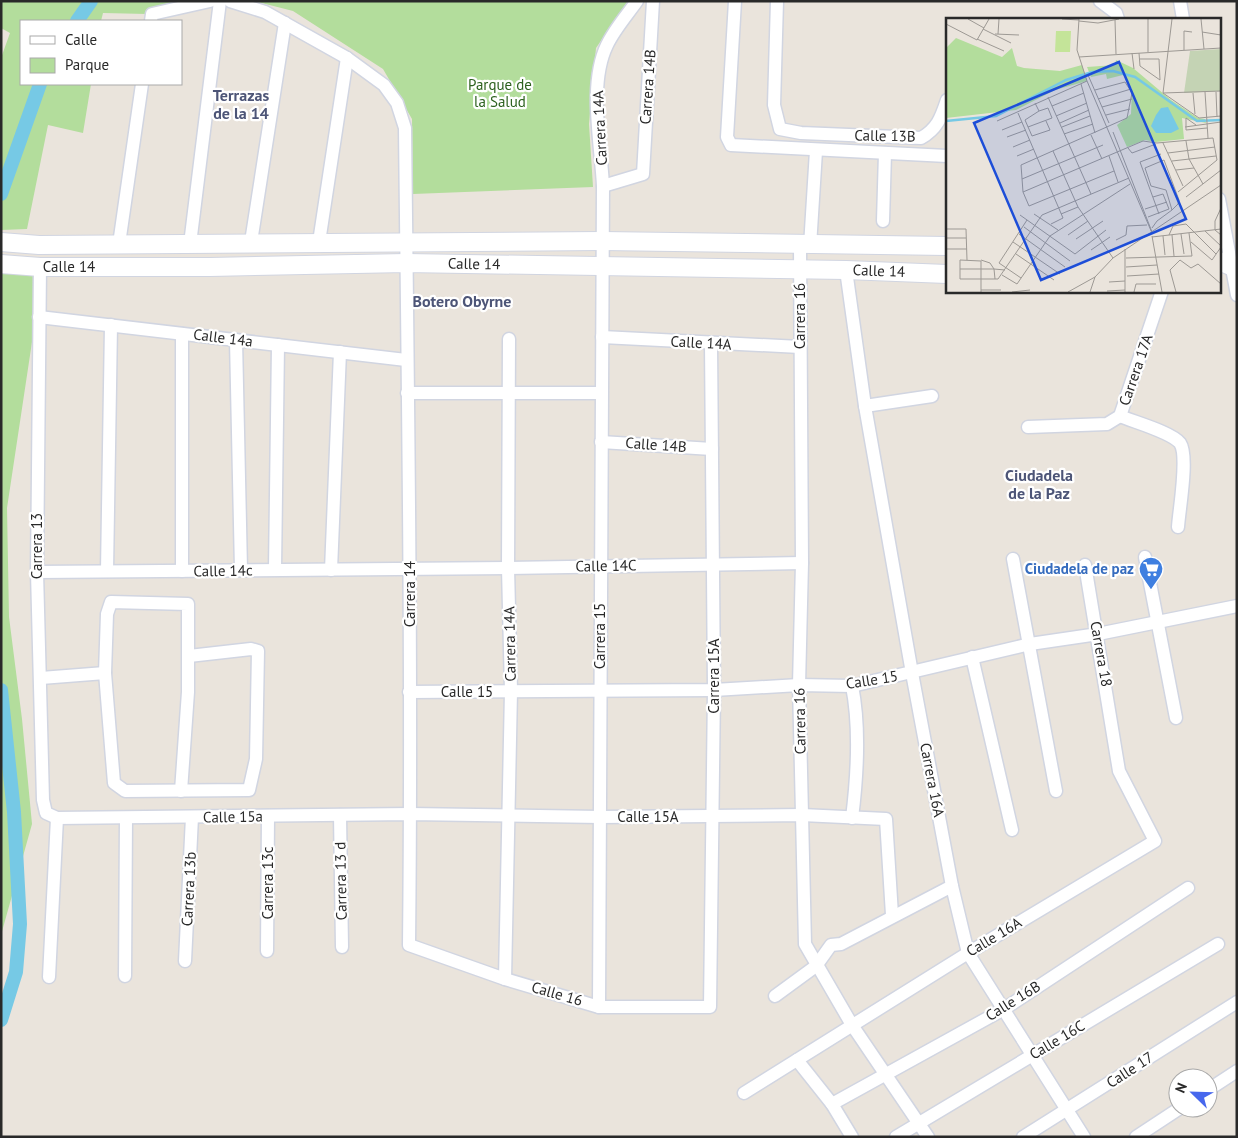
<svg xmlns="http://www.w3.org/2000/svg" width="1238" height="1138" font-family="'PT Sans',sans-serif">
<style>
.green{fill:#b3dd9c}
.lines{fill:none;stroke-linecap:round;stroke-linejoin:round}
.canal{stroke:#76c9e5;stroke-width:14}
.minor-casing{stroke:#d1d5e1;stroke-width:15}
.secondary-casing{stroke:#d1d5e1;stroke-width:20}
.minor{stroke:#fff;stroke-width:12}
.secondary{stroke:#fff;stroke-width:18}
.labels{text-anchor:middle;stroke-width:4.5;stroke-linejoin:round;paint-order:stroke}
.park-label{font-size:15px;fill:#2d611f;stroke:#fff}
.street-label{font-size:15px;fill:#292929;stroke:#fff}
.shop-label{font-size:15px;font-weight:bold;fill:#366cbe;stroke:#fff;text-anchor:end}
.neighbourhood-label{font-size:16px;font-weight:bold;fill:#4d5577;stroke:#fff}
.inset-river{fill:none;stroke:#76c9e5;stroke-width:2.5}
.inset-road{fill:none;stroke:#9d9994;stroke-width:1}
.view{fill:#1d4ed8;fill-opacity:0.15;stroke:#1d4ed8;stroke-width:2.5}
.inset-edge{fill:none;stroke:#292929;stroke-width:2.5}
</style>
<rect width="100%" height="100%" fill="#eae4dc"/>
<g class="green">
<polygon points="1,1 193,1 147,14 103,13 101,21 21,21 21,84 91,84 83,133 48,125 27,229 1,230 1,58 10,33 1,28"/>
<polygon points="254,1 628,1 596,48 589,124 593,187 413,194 412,119 383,69 293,11"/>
<polygon points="1,264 40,267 32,342 7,508 9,617 22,719 32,824 1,935"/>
</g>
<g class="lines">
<g class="canal">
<polyline points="77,21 91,1"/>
<polyline points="1,194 40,84"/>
<polyline points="1,690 14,812 20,924 16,972 1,1020"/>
</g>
<defs>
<g id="minor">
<path d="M230,1L265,12L347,58L384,85L397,103L405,128C408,400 412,673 409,945L505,979L599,1007H710L714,690L711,344"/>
<polyline points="735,1 727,137 731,145 947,156"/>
<path d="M777,1L774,105L780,129L801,133L921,138C937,129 941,118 947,100"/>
<polyline points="1100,1 1116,13 1118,19"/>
<polyline points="1180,1 1183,19"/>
<polyline points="151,21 152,14 210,1"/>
<polyline points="603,186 643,174 653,1"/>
<polyline points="1219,199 1237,295"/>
<polyline points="883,221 885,153"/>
<polyline points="251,242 285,23"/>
<polyline points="319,242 347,58"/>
<polyline points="119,244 142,84"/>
<polyline points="190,244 220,1"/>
<polyline points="800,246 802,563 799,685 805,944 852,1025 928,1137"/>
<polyline points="810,246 816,151"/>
<polyline points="40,267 37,572 43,800 46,813 57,818 410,814 600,817 802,815 886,819 892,915"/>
<polyline points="846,270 865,406 912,673 952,886 968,953 1084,1137"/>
<polyline points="39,317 406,360"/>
<polyline points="602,337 800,347"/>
<polyline points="236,340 241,570"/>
<polyline points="407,393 601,393"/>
<polyline points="865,406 932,396"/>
<path d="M1120,416C1134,422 1171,432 1180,443C1189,456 1179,510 1178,527"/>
<polyline points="1028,427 1107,424 1120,416 1162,291"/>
<polyline points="601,442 712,449"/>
<polyline points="1145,557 1176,718"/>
<polyline points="1013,559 1056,791"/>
<polyline points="275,569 278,345"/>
<polyline points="331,570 340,352"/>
<polyline points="107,571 111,325"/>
<polyline points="182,571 182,334"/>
<polyline points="37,572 508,568 802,563"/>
<polyline points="972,657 1012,830"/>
<polyline points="105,673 107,614 111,602 188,604 188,692 181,791"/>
<polyline points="41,678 105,673 114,783 125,791 249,790 256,759 258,651 251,649 189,656"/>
<polyline points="409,692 714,690 799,685 852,686 1030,644 1098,634 1237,606"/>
<polyline points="340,815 342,947"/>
<path d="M852,818C857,778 860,726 852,686"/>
<polyline points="267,951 268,816"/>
<polyline points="185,961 192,817"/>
<polyline points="125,976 126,818"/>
<polyline points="49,977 57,818"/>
<polyline points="505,979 511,691 508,568 509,339"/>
<polyline points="775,996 816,966 831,945 841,944 952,886"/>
<path d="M599,1007L603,186C601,144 588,84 607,45C614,30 627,15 637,1"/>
<polyline points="797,1060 832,1104 852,1137"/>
<polyline points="1208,1090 1237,1071"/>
<polyline points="744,1093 968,953 1155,841 1119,771 1085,565"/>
<polyline points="832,1104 1004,1009 1188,888"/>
<polyline points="896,1137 1218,944"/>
<polyline points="1023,1137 1237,1002"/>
<polyline points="1136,1137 1180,1108"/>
</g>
<g id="secondary">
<polyline points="1,242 39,245 602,241 947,246"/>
<polyline points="1219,261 1233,267"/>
<polyline points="1,264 40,267 210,267 406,263 846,270 947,274"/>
</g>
</defs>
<use href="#minor" class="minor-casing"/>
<use href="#secondary" class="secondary-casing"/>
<use href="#minor" class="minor"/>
<use href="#secondary" class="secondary"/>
</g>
<defs>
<symbol id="supermarket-pin" viewBox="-11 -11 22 30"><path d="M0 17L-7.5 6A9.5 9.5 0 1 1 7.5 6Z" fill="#3f7fe0" stroke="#fff"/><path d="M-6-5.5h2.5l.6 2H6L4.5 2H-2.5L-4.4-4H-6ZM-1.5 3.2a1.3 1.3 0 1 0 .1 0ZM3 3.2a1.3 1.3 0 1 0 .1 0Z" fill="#fff"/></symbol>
</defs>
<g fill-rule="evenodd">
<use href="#supermarket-pin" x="1137" y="555" width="28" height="38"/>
</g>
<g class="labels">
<g class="park-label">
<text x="500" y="90">Parque de<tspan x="500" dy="17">la Salud</tspan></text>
</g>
<g class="street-label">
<text transform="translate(648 87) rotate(-86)" y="5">Carrera 14B</text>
<text transform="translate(600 128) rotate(-93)" y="5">Carrera 14A</text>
<text transform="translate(885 136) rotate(1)" y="5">Calle 13B</text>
<text transform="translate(474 264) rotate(1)" y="5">Calle 14</text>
<text x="69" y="272">Calle 14</text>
<text transform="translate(879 271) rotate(2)" y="5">Calle 14</text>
<text transform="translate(800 316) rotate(-90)" y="5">Carrera 16</text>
<text transform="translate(223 338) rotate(7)" y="5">Calle 14a</text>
<text transform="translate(701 343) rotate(3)" y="5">Calle 14A</text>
<text transform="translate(1136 370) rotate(-71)" y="5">Carrera 17A</text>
<text transform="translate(656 445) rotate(4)" y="5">Calle 14B</text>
<text transform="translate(37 546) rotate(-90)" y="5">Carrera 13</text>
<text transform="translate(606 566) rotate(-1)" y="5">Calle 14C</text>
<text transform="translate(223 571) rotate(-1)" y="5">Calle 14c</text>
<text transform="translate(410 594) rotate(-90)" y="5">Carrera 14</text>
<text transform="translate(600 636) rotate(-90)" y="5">Carrera 15</text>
<text transform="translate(510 644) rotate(-91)" y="5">Carrera 14A</text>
<text transform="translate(1101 654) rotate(80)" y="5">Carrera 18</text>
<text transform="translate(714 676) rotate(-90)" y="5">Carrera 15A</text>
<text transform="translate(872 680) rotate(-9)" y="5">Calle 15</text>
<text x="467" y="697">Calle 15</text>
<text transform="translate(800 721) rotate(-91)" y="5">Carrera 16</text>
<text transform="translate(932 780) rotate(79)" y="5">Carrera 16A</text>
<text transform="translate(233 817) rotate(-1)" y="5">Calle 15a</text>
<text x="648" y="822">Calle 15A</text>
<text transform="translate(341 881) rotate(-91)" y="5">Carrera 13 d</text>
<text transform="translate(268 883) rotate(-90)" y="5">Carrera 13c</text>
<text transform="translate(189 889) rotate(-87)" y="5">Carrera 13b</text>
<text transform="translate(994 937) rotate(-31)" y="5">Calle 16A</text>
<text transform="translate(557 994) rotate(16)" y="5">Calle 16</text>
<text transform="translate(1013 1001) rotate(-32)" y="5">Calle 16B</text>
<text transform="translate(1057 1040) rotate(-31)" y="5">Calle 16C</text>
<text transform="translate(1130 1070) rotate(-33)" y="5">Calle 17</text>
</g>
<g class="shop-label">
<text x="1134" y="574">Ciudadela de paz</text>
</g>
<g class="neighbourhood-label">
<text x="241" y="101">Terrazas<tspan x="241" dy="18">de la 14</tspan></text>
<text x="462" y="307">Botero Obyrne</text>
<text x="1039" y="481">Ciudadela<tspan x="1039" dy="18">de la Paz</tspan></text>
</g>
</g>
<g transform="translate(946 18)">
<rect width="275" height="275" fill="#eae4dc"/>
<path d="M10,20L56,39L66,30L71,48L78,50L114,53L136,47L141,63L109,72L70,92L0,100V30ZM170,42L187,50L225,82L252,100L259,101L260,105L236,100L238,121L210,124L199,122L181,129L171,107L185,96L186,71L177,57L161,61L160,56L145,59L141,49L169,47Z" fill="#b3dd9c"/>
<path d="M275,31V73L238,75L244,33Z" fill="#c4d3b4"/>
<path d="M110,13H125L124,34H109Z" fill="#c4e499"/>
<path d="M222,89L233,111L225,115H210L205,108L210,97L215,90Z" fill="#76c9e5"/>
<path class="inset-river" d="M0,103L50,98L120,62L146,54L167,53L189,59L251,103L275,102"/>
<path class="inset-road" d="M22,1L38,10M116,1L133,2M133,1L131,32L141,63L206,215M202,1V34M255,1L258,31M169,2L170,36M133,3L152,5L173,1M0,6L31,22L43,1M37,11L65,25M256,14L275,17M49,16L73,17M52,16L53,1M31,21L58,33M238,32V13L246,14M186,35L188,51M193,35L194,48L214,62L213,41H194M133,39L275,30M142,57L163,105M135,66L149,115M149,72L179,64L186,75L181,100L75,147L77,174L83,188L168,153M259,74L262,120M270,74L271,99M217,75L226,1M217,75L253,100L275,98M217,75L275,73M247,75L249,96M102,79L145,176M152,81L185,71M89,85L93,93L79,102L86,118L104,112L100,103M106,88L138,75M156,89L186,81M72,95L117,200L105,206M160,97L184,91M110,98L141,85M51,103L141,63M114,105L143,92M250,107L240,100V112L261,110M82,109L106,100L102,90L93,93M116,109L144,98M239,109L275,104M56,112L76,104M167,114L206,214M118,116L147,106M145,117L156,141M61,119L80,112M240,123L243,141L257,166M217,125L237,168M67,129L84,122M182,130L186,135L210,126M107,133L132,189L167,240M222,135L269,129M71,138L88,131M163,138L172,164M226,143L270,138M230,152L248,150M76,161L157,127M77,174L197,123L211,125L267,120L271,142L232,174M240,179L275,152M275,190L269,203V212L275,217M199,191L221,184M88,196L112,212M115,196L132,189M213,196L194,144L215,136M74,197L129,236L160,212M202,199L223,191L217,176L207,179M181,208L201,207M78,209L124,243M206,210L211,203L226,192L232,186L233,182L218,142L199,150L205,168L220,172L226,192M0,211H20L21,242M259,213L275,228M73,216L119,249M235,216L238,236M122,217L142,203M223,217L227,208L240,206L270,236M226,217L228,238M206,218L216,274M217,218L219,237M206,219L275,211M0,220H20M130,221L157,203M170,222L180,217L181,208M67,224L114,256M245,224L266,242L275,229M0,231H21M145,232L164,219M70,236L108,262M180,240L246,238L243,215M14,242L35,243V261H14ZM35,242L44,245L48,251L59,252M180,249L211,247M14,251H48L49,261M56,257L71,266L104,218L184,166M181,258L213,256M75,260L53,245L81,202M163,264L179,263M35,272H55M161,273L179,272M35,274V261H52L96,197L183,160M66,274L84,272M122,274L149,259M144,274L149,259L167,240L275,167M179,274V231M188,274L190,266H210M230,274L224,252L234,242L245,250L252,246L275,266"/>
<path class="view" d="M173,44L240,201L95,262L28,105Z"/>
<rect width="275" height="275" class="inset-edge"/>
</g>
<rect width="1238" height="1138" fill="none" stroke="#292929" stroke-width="5"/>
<rect x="20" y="20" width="162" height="65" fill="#ffffff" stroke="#a9a9a9"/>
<rect x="30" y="36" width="25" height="8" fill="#ffffff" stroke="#a9a9a9"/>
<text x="65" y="45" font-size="15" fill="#292929">Calle</text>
<rect x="30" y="58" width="25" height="15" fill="#b3dd9c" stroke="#a9a9a9"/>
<text x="65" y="70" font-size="15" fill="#292929">Parque</text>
<g transform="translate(1193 1093) rotate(293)"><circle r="24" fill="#ffffff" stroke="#a9a9a9"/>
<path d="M0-4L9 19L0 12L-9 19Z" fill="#4767ed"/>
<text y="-8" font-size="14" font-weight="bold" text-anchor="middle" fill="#292929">N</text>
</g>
</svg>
